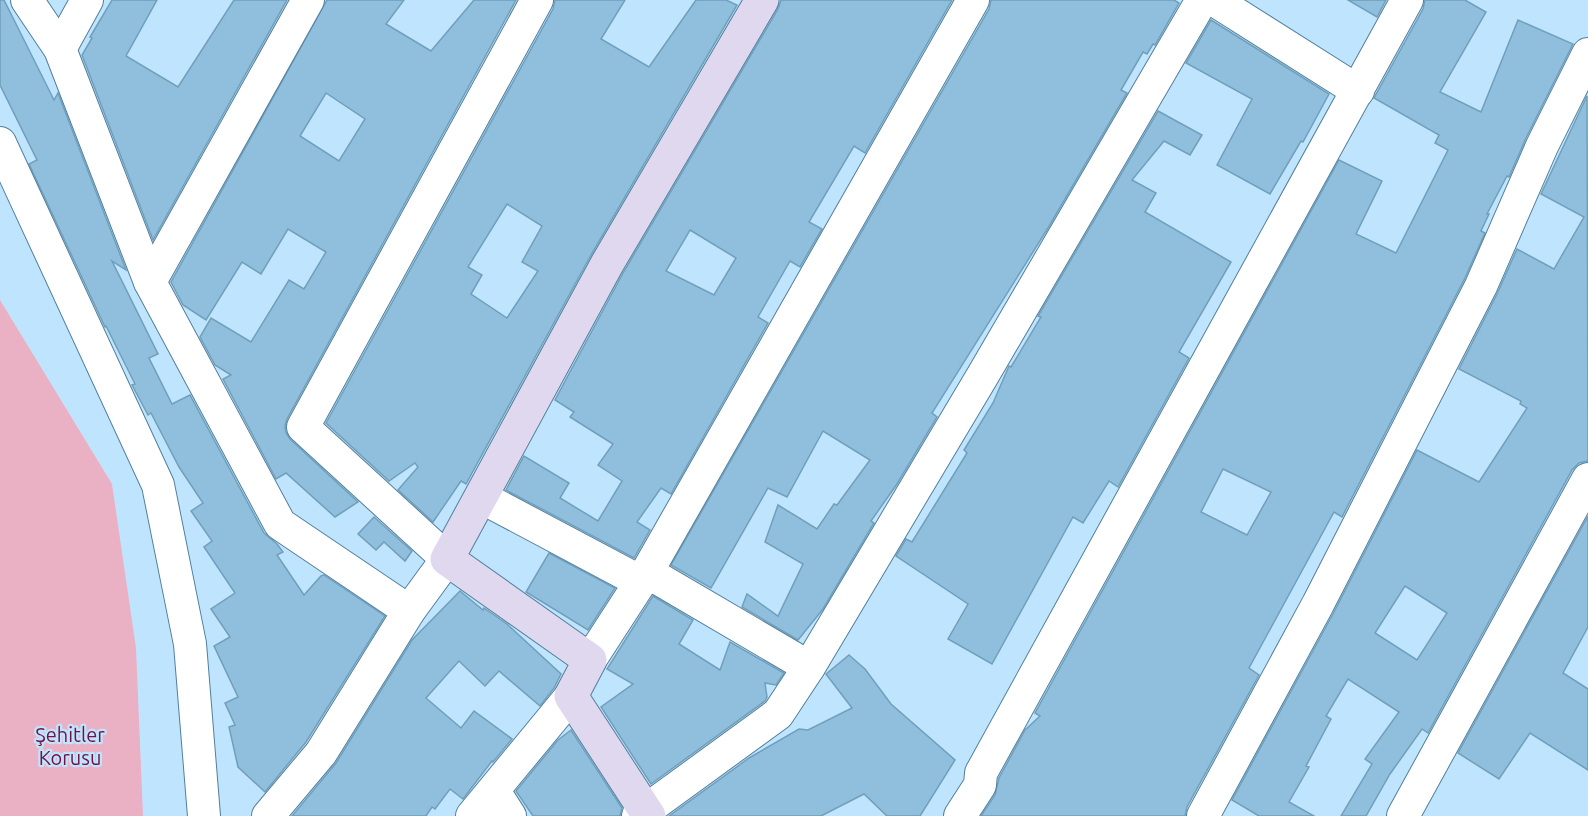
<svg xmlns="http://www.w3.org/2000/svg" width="1588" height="816" font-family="Ubuntu,sans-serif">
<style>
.green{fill:#eab1c5}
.building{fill:#8fbfdd;stroke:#709fbc;stroke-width:1.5;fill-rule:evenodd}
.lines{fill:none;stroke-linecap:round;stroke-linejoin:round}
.street-casing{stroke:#517f9b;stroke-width:34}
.secondary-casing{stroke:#517f9b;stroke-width:35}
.street{stroke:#fff;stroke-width:32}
.secondary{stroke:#dfd8ee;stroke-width:33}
.labels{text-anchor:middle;stroke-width:4.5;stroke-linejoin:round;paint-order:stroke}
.park-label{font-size:20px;fill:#751244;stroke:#bfe5fe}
</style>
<rect width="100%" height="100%" fill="#bfe5fe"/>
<polygon class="green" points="0,300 112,484 136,648 143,816 0,816"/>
<g class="building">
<polygon points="0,0 4,0 54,100 58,93 126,270 112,261 158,354 149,358 172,404 190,395 264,533 277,544 283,552 277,555 304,595 321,576 324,575 385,616 306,742 265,792 238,767 229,727 235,725 225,703 238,697 214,646 230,637 211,609 235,593 204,547 212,541 191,511 203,503 179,467 151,413 148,415 132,385 135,384 106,326 105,327 29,164 37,160 0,85"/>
<polygon points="112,0 157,0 126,56 178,87 234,0 287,0 153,240 82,55 92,38 90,37"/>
<path d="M327,0H404L386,24L431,51L474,0H516L287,419L285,426L286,433L291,440L358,502L335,517L286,473L276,479L223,379L231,375L215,365L200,337L211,318L251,342L289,280L304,289L326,252L288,229L261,274L242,262L206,320L183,305L171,282ZM326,93L365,119L339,161L300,136Z"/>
<path d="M555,0H625L601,39L649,67L696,0H726L737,5L591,255L466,484L461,481L433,522L398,490L418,467L415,463L389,481L326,423L553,9ZM507,204L542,226L522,262L538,271L507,318L471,294L482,275L468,267Z"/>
<path d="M781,0H952L865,153L854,146L809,222L822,229L800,267L790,261L758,317L768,323L671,494L661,488L637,522L650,530L634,558L506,490L524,456L569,483L560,498L598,521L622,481L598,465L613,444L570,417L574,412L555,400L623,273L778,9ZM690,230L736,258L714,295L666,271Z"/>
<polygon points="991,0 1174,0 1179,3 1155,45 1153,44 1147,54 1143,52 1121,90 1127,93 1048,228 932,413 937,417 897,484 871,521 874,523 823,609 798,640 742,607 747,594 778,616 803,564 765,542 778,505 817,529 834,504 837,505 870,460 823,431 787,497 768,488 711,588 671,565 989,9"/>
<polygon points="1348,0 1386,0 1377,17"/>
<path d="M1425,0H1465L1486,12L1440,92L1481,112L1518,20L1573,44L1526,138L1509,177L1507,176L1487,214H1489L1481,231L1485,233L1465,278L1342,517L1334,512L1249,668L1259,675L1187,807L1185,816H981L995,795L999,778L1025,730L1040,716L1035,713L1339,160L1382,181L1356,234L1396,253L1448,150L1435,143L1439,135L1374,98L1423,9ZM1223,469L1271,492L1247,535L1201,512Z"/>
<polygon points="1211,20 1329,94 1303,142 1301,141 1270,194 1217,165 1252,99 1186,63"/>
<path d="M1587,96L1588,461L1579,463L1572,470L1428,733L1422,729L1390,774L1366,816H1341L1372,764L1365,759L1399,712L1348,679L1326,716L1331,719L1306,766L1309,767L1289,802L1314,816H1259L1232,800L1334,612L1417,450L1479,482L1527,408L1520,404L1521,401L1459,369L1497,294L1517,249L1554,269L1584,217L1541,194ZM1405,586L1447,613L1417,660L1375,633Z"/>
<polygon points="1158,111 1202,135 1190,155 1164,141 1132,180 1156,193 1145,212 1231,262 1179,352 1189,358 1118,487 1109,481 1083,523 1073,517 992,664 948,639 968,604 896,556 906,539 912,542 967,453 964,450 993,403 1009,366 1011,367 1041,317 1038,316"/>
<polygon points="1588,516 1588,627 1563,673 1588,689 1588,770 1530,733 1499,779 1458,753"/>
<polygon points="374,517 412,551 405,561 384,542 376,550 358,534"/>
<polygon points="549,553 615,588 588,630 526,592"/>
<polygon points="460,591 483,610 484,608 507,624 561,674 554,688 540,706 499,671 485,686 459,661 426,698 461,728 474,711 512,739 493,762 492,761 463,799 450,789 435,809 432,807 426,816 292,816 336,763 412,640"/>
<polygon points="653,596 693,620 679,644 720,670 730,642 784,673 776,685 765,683 767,697 765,701 651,784 601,707 633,684 607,669"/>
<polygon points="849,655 865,669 891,704 955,760 920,816 887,816 864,794 821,816 669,816 749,758 799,729 808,730 852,708 826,674"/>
<polygon points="571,730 622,808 620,816 533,816 516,791 558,740"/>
</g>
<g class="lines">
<defs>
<g id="street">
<polyline points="27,0 60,49 150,282 280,524 409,611"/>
<polyline points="1214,0 1358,91"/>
<polyline points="60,49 87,0"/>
<polyline points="0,143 158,485 190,644 204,816"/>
<polyline points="150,282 308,0"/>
<polyline points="481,497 641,582"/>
<polyline points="647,572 809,667"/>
<polyline points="590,660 647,572 973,0"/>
<polyline points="494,791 510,816"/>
<polyline points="268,816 321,753 409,611 447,559 303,427 537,0"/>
<polyline points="472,816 571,696"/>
<polyline points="638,816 778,714 809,667 983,375 1202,0"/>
<polyline points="960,816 980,785 981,773 1407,0"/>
<polyline points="1203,816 1318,604 1481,286 1542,146 1588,54"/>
<polyline points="1403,816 1588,479"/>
</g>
<polyline id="secondary" points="649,816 571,696 590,660 447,559 607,264 762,0"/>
</defs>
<use href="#street" class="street-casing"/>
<use href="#secondary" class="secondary-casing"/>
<use href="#street" class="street"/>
<use href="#secondary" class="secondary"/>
</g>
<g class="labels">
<g class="park-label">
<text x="70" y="742">Şehitler<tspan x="70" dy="23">Korusu</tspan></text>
</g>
</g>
</svg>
